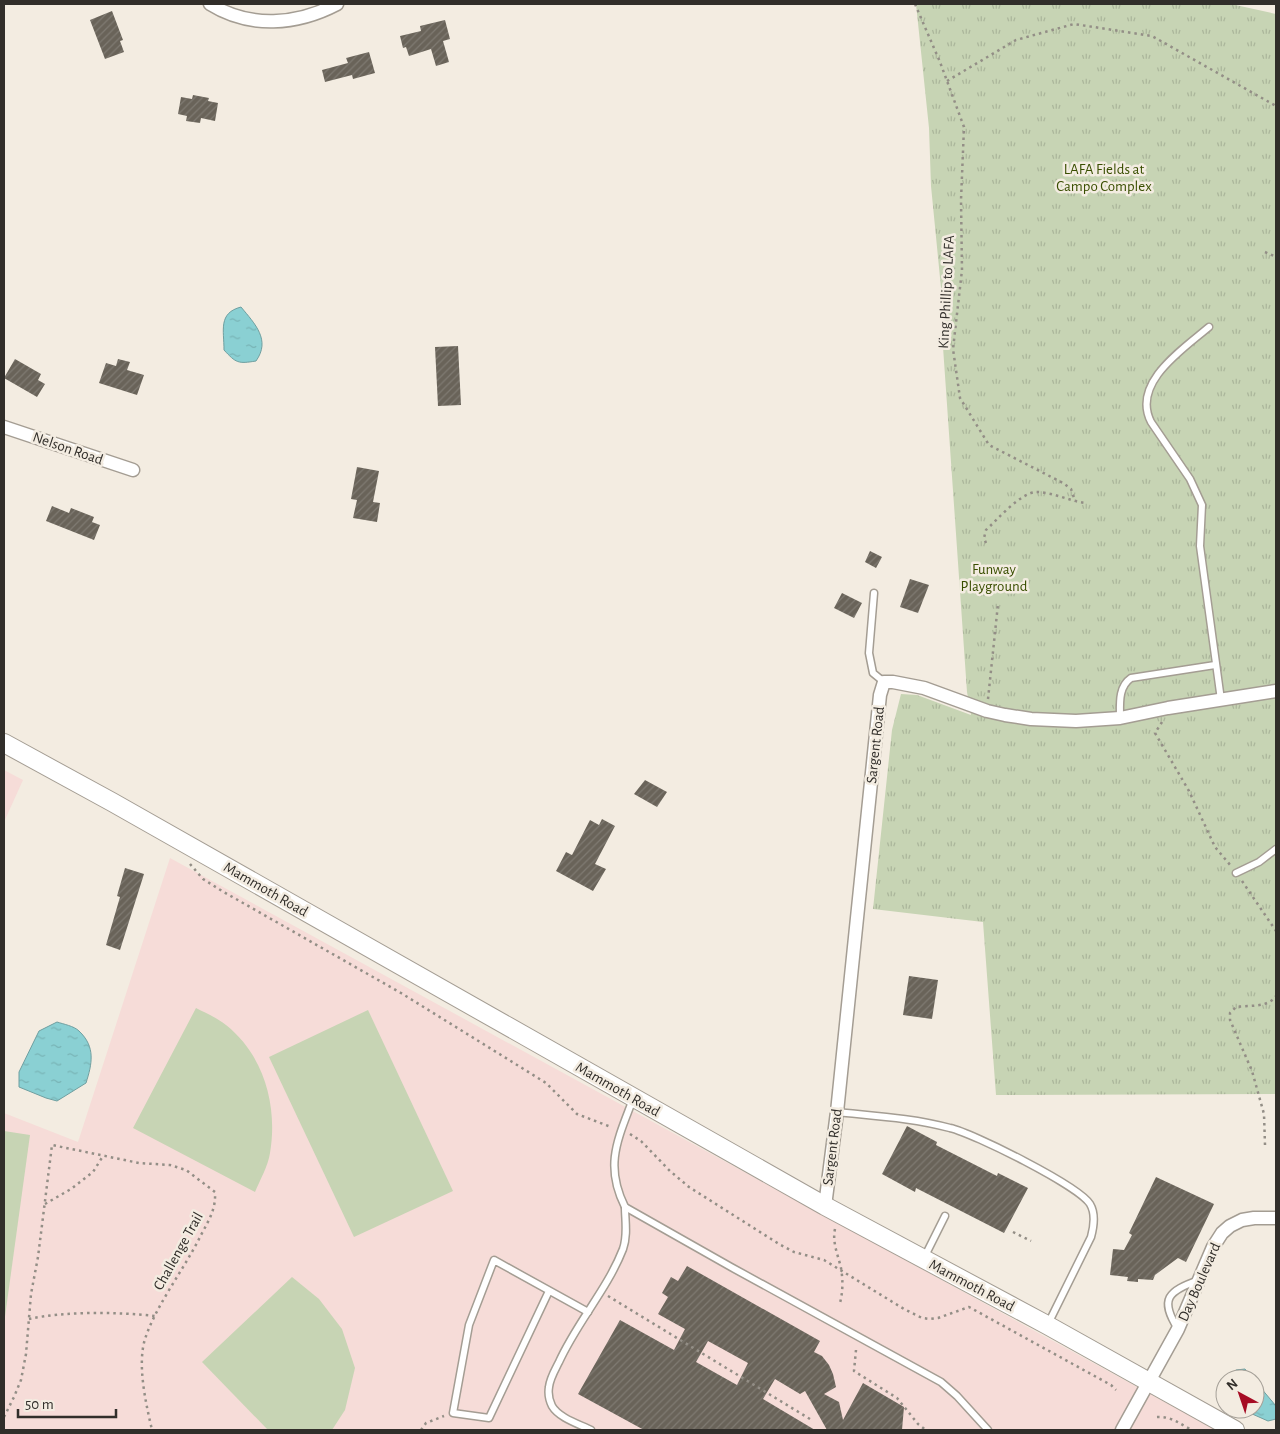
<svg xmlns="http://www.w3.org/2000/svg" width="1280" height="1434" font-family="'Alegreya Sans',sans-serif">
<style>
.education{fill:#f6dcd8}
.grass{fill:#c7d4b4}
.park{fill:url(#park-tufts)}
.water{fill:url(#water-ripples);stroke:#6f9fa0}
.building{fill:url(#building-hatch);fill-rule:evenodd}
.lines{fill:none;stroke-linecap:round;stroke-linejoin:round}
.lane-casing{stroke:#a49d93;stroke-width:9}
.street-casing{stroke:#a49d93;stroke-width:15}
.secondary-casing{stroke:#a49d93;stroke-width:20}
.path{stroke:#938e86;stroke-width:2.5;stroke-dasharray:2.5 4;stroke-linecap:butt}
.lane{stroke:#fff;stroke-width:6}
.street{stroke:#fff;stroke-width:12}
.secondary{stroke:#fff;stroke-width:18}
.labels{text-anchor:middle;stroke-width:5;stroke-linejoin:round;paint-order:stroke}
.park-label{font-size:15px;fill:#394e00;stroke:#f3ece1}
.street-label{font-size:15px;fill:#312e2a;stroke:#f3ece1}
</style>
<defs>
<pattern id="park-tufts" width="24" height="20" patternUnits="userSpaceOnUse" patternTransform="scale(1.25)"><rect width="24" height="20" fill="#c7d4b4"/><path d="M3 7l-1-3M5 7V3M7 7l1-3M15 17l-1-3M17 17v-4M19 17l1-3" fill="none" stroke="#abb69b"/></pattern>
<pattern id="water-ripples" width="26" height="14" patternUnits="userSpaceOnUse" patternTransform="scale(1.25)"><rect width="26" height="14" fill="#8ad0d3"/><path d="M2 4q2-2 4 0t4 0M15 11q2-2 4 0t4 0" fill="none" stroke="#78b3b5"/></pattern>
<pattern id="building-hatch" width="6" height="6" patternUnits="userSpaceOnUse" patternTransform="scale(1.25)"><rect width="6" height="6" fill="#696359"/><path d="M-1 1l2-2M0 6l6-6M5 7l2-2" fill="none" stroke="#7f7a72"/></pattern>
</defs>
<rect width="100%" height="100%" fill="#f3ece1"/>
<g class="education">
<polygon points="4,770 23,780 4,822"/>
<polygon points="170,858 1216,1430 4,1430 4,1113 78,1142"/>
</g>
<g class="grass">
<path d="M196,1008C206,1013 217,1018 226,1025C264,1055 278,1106 270,1153C268,1166 260,1180 255,1192L133,1128Z"/>
<polygon points="368,1010 453,1191 354,1237 269,1057"/>
<polygon points="4,1131 30,1135 4,1324"/>
<polygon points="292,1277 319,1299 342,1329 355,1368 345,1410 332,1430 268,1430 202,1362"/>
</g>
<polygon class="park" points="916,4 1231,4 1276,14 1276,1094 996,1095 983,922 873,909 892,730 901,694 917,695 971,715 967,692 943,347 942,298 931,186 929,128"/>
<g class="water">
<path d="M241,307C255,324 271,340 256,361C238,364 236,363 224,350C224,330 218,313 241,307Z"/>
<path d="M57,1022C63,1024 74,1026 79,1031C96,1047 92,1064 86,1083L57,1101L46,1098L19,1087V1072L39,1031Z"/>
<polygon points="1245,1369 1253,1379 1227,1379 1236,1370"/>
<polygon points="1255,1381 1276,1406 1276,1419 1268,1421 1241,1409 1255,1409"/>
</g>
<g class="building">
<polygon points="112,11 123,40 120,41 124,52 105,59 90,20"/>
<polygon points="445,20 450,39 443,41 449,62 436,66 431,49 409,56 406,47 403,48 400,36 421,31 420,26"/>
<polygon points="369,52 375,73 353,79 352,75 325,82 322,70 348,63 346,58"/>
<polygon points="193,95 209,98 208,101 218,103 215,121 201,118 200,123 186,121 187,116 178,114 181,97 192,99"/>
<polygon points="458,346 461,405 438,406 435,347"/>
<polygon points="15,359 41,374 38,380 45,384 37,397 4,378"/>
<polygon points="118,359 130,362 127,370 144,375 137,395 99,383 106,363 116,366"/>
<polygon points="357,467 379,471 373,502 380,503 377,522 353,518 357,500 351,499"/>
<polygon points="52,506 69,513 71,508 94,517 92,522 100,525 94,540 46,521"/>
<polygon points="870,551 882,557 876,568 865,562"/>
<polygon points="910,579 929,585 918,613 900,607"/>
<polygon points="842,593 862,603 854,618 834,608"/>
<polygon points="645,780 667,792 657,807 634,794"/>
<polygon points="602,819 615,826 595,864 606,869 593,891 556,871 566,852 572,855 590,820 599,825"/>
<polygon points="125,868 144,874 120,950 106,945 120,897 117,896"/>
<polygon points="909,976 938,980 932,1019 903,1015"/>
<polygon points="907,1126 937,1142 936,1145 997,1176 998,1173 1028,1188 1004,1233 916,1188 915,1192 882,1174"/>
<polygon points="1156,1177 1214,1204 1186,1262 1178,1258 1155,1275 1153,1280 1138,1279 1138,1282 1127,1281 1128,1277 1110,1275 1113,1249 1124,1250 1132,1235 1129,1233"/>
<path d="M687,1266L820,1341L814,1352L822,1356L829,1365L833,1374L836,1387L824,1394L839,1402L843,1420L863,1383L904,1407L902,1430H827L805,1391L800,1394L775,1379L763,1399L815,1430H644L578,1394L620,1320L674,1350L685,1329L658,1314L668,1297L662,1293L671,1277L678,1281ZM708,1341L748,1363L737,1385L696,1362Z"/>
</g>
<g class="lines">
<defs>
<g id="lane">
<path d="M1209,327C1183,349 1131,383 1151,422L1190,479L1202,505L1200,546L1221,700"/>
<polyline points="874,593 869,653 873,673 884,682"/>
<path d="M1120,718C1120,704 1118,687 1131,678L1215,665"/>
<polyline points="1236,873 1259,862 1276,849"/>
<path d="M633,1099C618,1139 604,1165 625,1207L731,1267L941,1382L957,1396L988,1430"/>
<path d="M837,1112C875,1116 913,1118 950,1128C973,1133 1079,1186 1090,1204C1096,1214 1094,1226 1091,1237L1048,1324"/>
<polyline points="924,1258 945,1216"/>
<polyline points="549,1291 489,1418 453,1413 469,1325 494,1260 588,1312"/>
<path d="M1178,1329C1159,1299 1168,1291 1199,1280"/>
<path d="M591,1430C579,1424 559,1418 552,1406C549,1400 548,1393 549,1387C550,1378 555,1370 559,1362C577,1322 607,1290 623,1249C628,1235 625,1220 625,1207"/>
</g>
<g id="street">
<path d="M210,4C250,29 297,25 337,4"/>
<polyline points="4,427 133,470"/>
<polyline points="825,1206 837,1112 880,695 884,682 893,682 924,688 987,711 1005,715 1031,719 1076,721 1120,718 1168,708 1276,691"/>
<polyline points="1122,1430 1178,1329 1213,1247 1222,1233 1230,1226 1242,1220 1254,1218 1276,1218"/>
</g>
<polyline id="secondary" points="4,743 112,802 825,1206 1047,1325 1235,1430"/>
</defs>
<use href="#lane" class="lane-casing"/>
<use href="#street" class="street-casing"/>
<use href="#secondary" class="secondary-casing"/>
<g class="path">
<polyline points="915,4 940,62 964,127 961,200 962,270 953,349 960,398 989,445 1063,483 1071,489 1075,501"/>
<polyline points="947,81 1016,40 1074,24 1152,36 1276,106"/>
<polyline points="1265,252 1276,257"/>
<path d="M986,543L984,538L986,530C997,520 1020,493 1036,492C1052,492 1070,501 1085,503"/>
<polyline points="988,699 998,604"/>
<polyline points="1162,722 1155,733 1189,791 1215,847 1231,866"/>
<polyline points="190,864 203,879 222,891 401,993 522,1068 546,1083 577,1114 611,1127"/>
<polyline points="1242,881 1276,931"/>
<polyline points="630,1134 641,1141 670,1171 689,1187 779,1244 794,1252 824,1260 904,1309 922,1318 930,1319 938,1318 969,1307 1111,1385 1116,1390"/>
<path d="M1265,1145L1264,1114L1252,1071L1230,1020V1013L1236,1007C1249,1005 1268,1008 1276,996"/>
<polyline points="45,1204 71,1189 93,1172 103,1156"/>
<path d="M835,1229C832,1242 838,1255 841,1268C843,1280 843,1291 840,1303"/>
<polyline points="1013,1232 1031,1241"/>
<polyline points="608,1296 810,1419"/>
<path d="M29,1319C65,1311 118,1312 155,1316"/>
<polyline points="856,1350 854,1371 897,1398 918,1424 926,1430"/>
<path d="M4,1417L14,1397L21,1380L26,1354L31,1294L38,1257L52,1145L139,1163L170,1165L186,1170L215,1192C216,1209 209,1220 201,1235C185,1268 156,1305 145,1339C137,1365 146,1404 152,1430"/>
<path d="M1157,1417C1171,1416 1180,1424 1192,1430"/>
<polyline points="421,1430 426,1423 444,1416"/>
</g>
<use href="#lane" class="lane"/>
<use href="#street" class="street"/>
<use href="#secondary" class="secondary"/>
</g>
<g class="labels">
<g class="park-label">
<text x="1104" y="174">LAFA Fields at<tspan x="1104" dy="17">Campo Complex</tspan></text>
<text x="994" y="574">Funway<tspan x="994" dy="17">Playground</tspan></text>
</g>
<g class="street-label">
<text transform="translate(946 292) rotate(-87)" y="5">King Phillip to LAFA</text>
<text transform="translate(68 448) rotate(19)" y="5">Nelson Road</text>
<text transform="translate(875 745) rotate(-84)" y="5">Sargent Road</text>
<text transform="translate(266 889) rotate(30)" y="5">Mammoth Road</text>
<text transform="translate(618 1089) rotate(30)" y="5">Mammoth Road</text>
<text transform="translate(832 1147) rotate(-83)" y="5">Sargent Road</text>
<text transform="translate(178 1251) rotate(-61)" y="5">Challenge Trail</text>
<text transform="translate(1199 1282) rotate(-66)" y="5">Day Boulevard</text>
<text transform="translate(972 1285) rotate(28)" y="5">Mammoth Road</text>
</g>
</g>
<rect width="1280" height="1434" fill="none" stroke="#312e2a" stroke-width="10"/>
<g transform="translate(1240 1394) rotate(320)"><circle r="24" fill="#f3ece1" stroke="#a5a098"/>
<path d="M0-4L9 19L0 12L-9 19Z" fill="#a60c24"/>
<text y="-8" font-size="14" font-weight="bold" text-anchor="middle" fill="#312e2a">N</text>
</g>
<path d="M18 1409v8h98v-8" fill="none" stroke="#312e2a" stroke-width="2.5"/>
<text x="25" y="1409" font-size="15" fill="#312e2a" stroke="#f3ece1" stroke-width="4" paint-order="stroke">50 m</text>
</svg>
